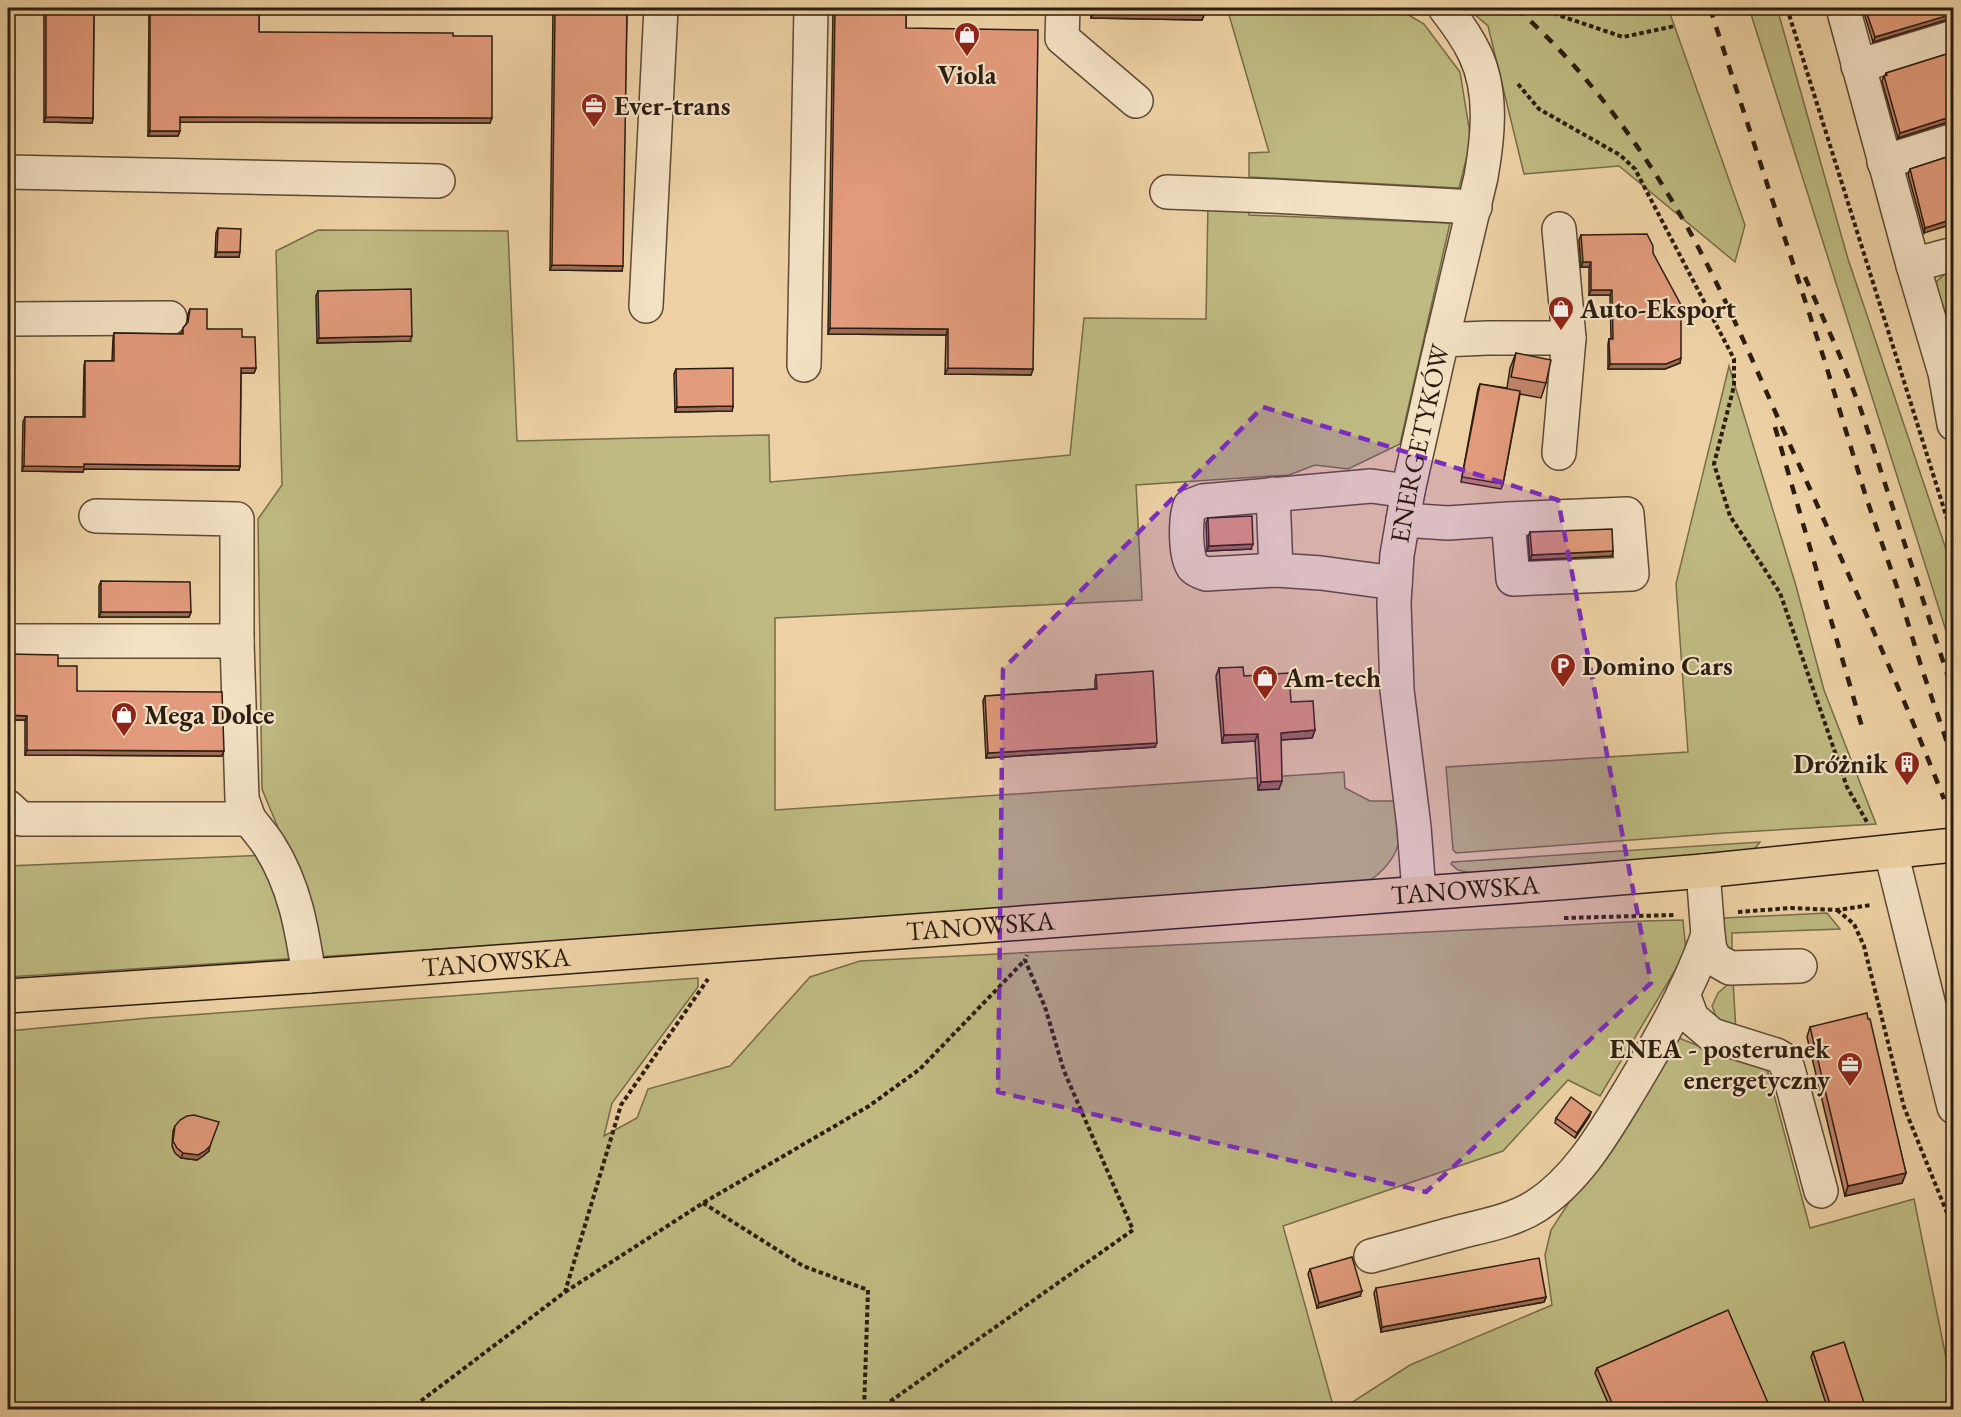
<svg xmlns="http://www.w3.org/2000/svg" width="1961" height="1417" font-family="'EB Garamond',serif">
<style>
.green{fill:#beba81;stroke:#756c49;stroke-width:1.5}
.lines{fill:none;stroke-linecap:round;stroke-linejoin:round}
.minor-casing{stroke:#5c4a36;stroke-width:36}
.major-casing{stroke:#2c1d11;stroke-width:36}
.path{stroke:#2c1d11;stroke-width:4;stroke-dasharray:4.5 3;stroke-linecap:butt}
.minor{stroke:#f3e1c4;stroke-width:33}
.major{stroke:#edd1a4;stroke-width:33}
.rail{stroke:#2c1d11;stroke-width:4.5;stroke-dasharray:10 10;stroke-linecap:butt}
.wall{fill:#c2856b;stroke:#2c1d11;stroke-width:1.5}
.shaded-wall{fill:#9e6c57;stroke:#2c1d11;stroke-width:1.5}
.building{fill:#e29b7c;stroke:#2c1d11;stroke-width:1.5}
.marked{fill:#7b2cbf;fill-opacity:0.2;stroke:#7b2cbf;stroke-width:4.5;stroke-dasharray:12 8;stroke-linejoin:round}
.labels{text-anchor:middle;stroke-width:4.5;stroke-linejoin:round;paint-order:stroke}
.poi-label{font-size:27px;font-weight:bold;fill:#2c1d11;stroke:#f3e1c4;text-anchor:start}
.street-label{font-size:27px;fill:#2c1d11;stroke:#f3e1c4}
</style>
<rect width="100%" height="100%" fill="#edd1a4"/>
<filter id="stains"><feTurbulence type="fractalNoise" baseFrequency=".00333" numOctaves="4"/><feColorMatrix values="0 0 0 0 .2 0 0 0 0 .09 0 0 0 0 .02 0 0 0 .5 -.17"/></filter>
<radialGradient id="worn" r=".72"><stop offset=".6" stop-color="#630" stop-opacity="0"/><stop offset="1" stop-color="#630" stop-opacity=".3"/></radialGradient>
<g class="green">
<polygon points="1227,8 1397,8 1424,24 1460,72 1471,140 1459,188 1249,177 1249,153 1269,152"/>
<polygon points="1467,8 1668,8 1745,225 1735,262 1619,166 1524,174 1488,26"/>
<polygon points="1749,8 1777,8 1848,259 1953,570 1953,653"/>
<path d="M1208,202L1248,204L1249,215L1450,223L1400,444L1348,469L1315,465L1289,475L1136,485L1142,600L775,618V810L1344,772L1345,788L1370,801H1396C1397,814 1400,828 1399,840C1397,857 1381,874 1367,882L658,935L8,977V866L289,854L262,789L258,519L282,485L276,251L318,230L508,231L517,441L769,435L770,482L913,470L1070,455L1084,318L1206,319Z"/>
<polygon points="1953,267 1953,371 1932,301 1937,281"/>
<polygon points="1729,366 1796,586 1824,690 1876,824 1725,833 1456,853 1453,850 1446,767 1688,752 1676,584"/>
<polygon points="1760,842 1753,851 1733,853 1471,873 1458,870 1451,864 1452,862"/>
<polygon points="1827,913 1840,929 1732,933 1732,957 1728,954 1721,931 1724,918"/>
<polygon points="1683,920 1686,952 1600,1096 1568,1080 1503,1151 1283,1226 1334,1409 8,1410 8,1031 149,1018 698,978 698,987 612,1103 604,1136 637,1118 648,1089 730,1066 810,977 860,961 1645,921"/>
<polygon points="1733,980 1736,1031 1717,1019 1712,1006 1718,993"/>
<polygon points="1676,1037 1738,1061 1767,1069 1810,1228 1914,1199 1954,1397 1953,1410 1340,1410 1410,1365 1552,1305 1545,1255 1551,1230"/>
</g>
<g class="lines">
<defs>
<g id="minor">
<polyline points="1063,8 1062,38 1136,101"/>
<polyline points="1843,8 1913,265 1945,373 1954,424"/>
<polyline points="1858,66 1954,37"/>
<polyline points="1884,162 1954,140"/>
<polyline points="8,172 438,181"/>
<polyline points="1167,192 1272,196 1475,207"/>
<polyline points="1913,265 1954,254"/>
<polyline points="646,306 661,8"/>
<polyline points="8,319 170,318"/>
<polyline points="1442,340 1487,338 1569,338"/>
<polyline points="804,365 811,8"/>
<polyline points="1559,453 1569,338 1559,229"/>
<polyline points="1273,494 1276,570"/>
<polyline points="96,516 237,519 237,641 242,799 249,819"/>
<polyline points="1403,520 1448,523 1508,519 1513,579 1632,574 1627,514 1508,519"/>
<path d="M1395,583L1321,573L1276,570L1206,574C1201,572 1197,571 1193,567C1185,556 1185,519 1190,506L1203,501L1371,486L1408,491"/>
<polyline points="8,641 237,641"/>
<path d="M8,807L21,819H249C256,828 263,836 269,845C295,886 302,929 309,976"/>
<polyline points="1891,852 1954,1107"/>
<polyline points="1703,871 1708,935 1710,950 1716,960 1730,968 1800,966"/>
<path id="s1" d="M1419,893L1414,827L1397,690L1394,603L1397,555L1408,491L1437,362L1481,177C1488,137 1493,92 1475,54C1467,37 1456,22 1445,8"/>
<polyline points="1683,994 1692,1018 1712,1035 1776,1055 1783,1059 1788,1069 1821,1191"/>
<path d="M1371,1256C1402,1248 1433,1239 1463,1231C1488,1225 1514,1220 1536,1206C1578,1179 1605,1131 1630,1090C1660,1040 1689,989 1708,935"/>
</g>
<g id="major">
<path id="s2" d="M8,996L309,976L1571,882L1703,871L1954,845"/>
</g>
</defs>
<use href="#minor" class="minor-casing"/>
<use href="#major" class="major-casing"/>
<g class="path">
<polyline points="1548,8 1558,15 1623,37 1675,26"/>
<polyline points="1787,8 1954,541"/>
<polyline points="1518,84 1539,109 1620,155 1635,169 1734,359 1734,386 1714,464 1730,516 1780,593 1847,787 1867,822"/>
<polyline points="1837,910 1854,924 1864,946 1904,1107 1954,1230"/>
<polyline points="1738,912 1791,908 1837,910 1871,905"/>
<polyline points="1564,918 1674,915"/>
<polyline points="703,1203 803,1266 868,1290 864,1410"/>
<polyline points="565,1292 703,1203 869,1106 920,1069 1025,960"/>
<polyline points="409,1410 565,1292 621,1105 708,979"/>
<polyline points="878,1410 1133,1230 1064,1071 1045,1007 1025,960 1027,955"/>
</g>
<use href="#minor" class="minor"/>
<use href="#major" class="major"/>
<g class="rail">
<path d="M1516,8C1598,80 1663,176 1712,274C1744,338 1771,404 1801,469C1850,578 1900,687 1944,799"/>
<polyline points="1710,8 1825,362 1866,497 1897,587 1921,666 1954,763"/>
<polyline points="1805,277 1840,356 1861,410 1954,695"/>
<polyline points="1775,427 1862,727"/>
</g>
</g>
<g class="wall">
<polygon points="44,8 94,8 93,118 92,123 44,122"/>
<polygon points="149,8 259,8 259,32 453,36 490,123 180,122 178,136 148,136"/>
<polygon points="553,8 627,8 622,271 550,270"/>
<polygon points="833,8 906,8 906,28 1033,369 1031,375 945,374 946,335 828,334"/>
<polygon points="1091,8 1204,8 1204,15 1202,20 1091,18"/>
<polygon points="1870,8 1953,8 1953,19 1949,19 1873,42 1865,16 1866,11 1871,10"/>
<polygon points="1953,52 1953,122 1948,122 1898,138 1882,81 1884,76 1885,75 1886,73"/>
<polygon points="1953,155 1924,233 1908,174 1910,169"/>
<polygon points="218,228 239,257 215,257 216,233"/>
<polygon points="1581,235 1653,253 1680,363 1665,369 1608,369 1608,344 1609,339 1611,339 1610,295 1589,295 1589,267 1581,267 1579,240"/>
<polygon points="318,291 410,341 317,343 316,296"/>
<polygon points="190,309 207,329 242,337 256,368 254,373 241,373 240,466 239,470 84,469 83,472 22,471 23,422 25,417 83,417 84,366 85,361 112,361 113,338 114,333 181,334 183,328 187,323 188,314"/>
<polygon points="1516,353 1546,383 1541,398 1520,394 1503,484 1501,489 1461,482 1478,389 1480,384 1507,388 1510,368"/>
<polygon points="676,369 733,406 732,411 675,412 674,374"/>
<polygon points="1208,518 1251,549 1207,551 1206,523"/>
<polygon points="1530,532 1612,556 1530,560 1528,537"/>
<polygon points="101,581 191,612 189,617 99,617 99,586"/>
<polygon points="8,654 58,666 77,691 222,756 25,755 25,720 8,720"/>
<polygon points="1219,668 1244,676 1291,702 1315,730 1312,738 1281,740 1279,789 1258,790 1255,741 1222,743 1216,676"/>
<polygon points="1096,675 1155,747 986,758 983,701 985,696 1095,689 1095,680"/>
<polygon points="1868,1019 1906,1173 1902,1183 1845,1196 1807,1037 1810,1027"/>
<polygon points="1591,1112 1589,1117 1575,1138 1555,1123 1556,1118"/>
<polygon points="175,1126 209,1151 203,1156 197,1160 181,1158 175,1153 172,1146 173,1131"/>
<polygon points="1310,1269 1360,1296 1317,1308 1308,1274"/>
<polygon points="1376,1288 1546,1297 1544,1302 1381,1332 1374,1293"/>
<polygon points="1813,1352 1866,1410 1828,1410 1811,1357"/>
<polygon points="1597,1368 1771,1410 1611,1410 1595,1373"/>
</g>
<g class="shaded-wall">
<polygon points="1093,13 1204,15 1202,20 1091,18"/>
<polygon points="1951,14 1953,14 1953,19 1949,19 1873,42 1875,37"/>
<polygon points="46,117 93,118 92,123 44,122"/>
<polygon points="180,117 492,118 490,123 178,122"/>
<polygon points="1950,117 1953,117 1953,122 1948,122 1898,138 1900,133"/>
<polygon points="150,131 180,131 178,136 148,136"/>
<polygon points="1953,219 1953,224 1924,233 1925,228"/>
<polygon points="217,252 240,252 239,257 215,257"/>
<polygon points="1583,262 1591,262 1589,267 1581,267"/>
<polygon points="552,265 623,266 622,271 550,270"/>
<polygon points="1591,290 1612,290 1610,295 1589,295"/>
<polygon points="830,328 948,329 946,335 828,334"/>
<polygon points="412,336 410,341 317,343 319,338"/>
<polygon points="1681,358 1680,363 1665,369 1608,369 1610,364"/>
<polygon points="241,368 256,368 254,373 240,373"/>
<polygon points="948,368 1033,369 1031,375 945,374"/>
<polygon points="733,406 732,411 675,412 677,407"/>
<polygon points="84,464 240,466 239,470 84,469 83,472 22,471 24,466"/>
<polygon points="1253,544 1251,549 1207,551 1209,546"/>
<polygon points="1613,551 1612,556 1530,560 1532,555"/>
<polygon points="101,612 191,612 189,617 99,617"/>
<polygon points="8,715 27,716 25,720 8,720"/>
<polygon points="1315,730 1312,738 1278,740 1281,733"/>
<polygon points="1258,734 1255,741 1222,743 1224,735"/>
<polygon points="1157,743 1155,747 986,758 988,753"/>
<polygon points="27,750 224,751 222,756 25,755"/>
<polygon points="1282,781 1279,789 1258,790 1261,782"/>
<polygon points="1591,1112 1589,1117 1575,1138 1577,1133"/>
<polygon points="210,1146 209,1151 203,1156 197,1160 181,1158 183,1153"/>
<polygon points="1906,1173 1902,1183 1845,1196 1848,1186"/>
<polygon points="1362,1291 1360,1296 1317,1308 1319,1303"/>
<polygon points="1546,1297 1544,1302 1381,1332 1382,1327"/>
</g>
<g class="building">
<polygon points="46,8 94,8 93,118 46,117"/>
<polygon points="150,8 259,8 259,32 453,33 453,36 492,36 492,118 180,117 180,131 150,131"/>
<polygon points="555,8 627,8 623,266 552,265"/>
<polygon points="835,8 906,8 906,28 1038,30 1033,369 948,368 948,329 830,328"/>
<polygon points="1093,8 1204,8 1204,15 1093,13"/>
<polygon points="1873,8 1953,8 1953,14 1875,37 1866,11 1874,9"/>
<polygon points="1953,52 1953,117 1950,117 1900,133 1884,76 1887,75 1886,73"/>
<polygon points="1953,155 1953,219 1925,228 1910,169"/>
<polygon points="218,228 241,229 240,252 217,252"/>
<polygon points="1647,234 1653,246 1653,253 1681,305 1681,358 1666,364 1610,364 1609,339 1613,339 1612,290 1591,290 1591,262 1583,262 1581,235"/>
<polygon points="411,289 412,336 319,338 318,291"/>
<polygon points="190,309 207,309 207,329 242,329 242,337 255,337 256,368 241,368 240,466 84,464 84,467 24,466 25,417 85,417 85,361 114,361 114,333 183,334 183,328 188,322"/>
<polygon points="1516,353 1551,360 1546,383 1511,377"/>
<polygon points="733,368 733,406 677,407 676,369"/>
<polygon points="1480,384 1520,391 1503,484 1462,477"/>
<polygon points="1252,516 1253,544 1209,546 1208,518"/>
<polygon points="1612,529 1613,551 1532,555 1530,532"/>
<polygon points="101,581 190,582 191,612 101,612"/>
<polygon points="8,654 58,655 58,666 77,666 77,691 222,692 224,751 27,750 27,716 8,715"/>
<polygon points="1243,667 1244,676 1289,673 1291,702 1313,701 1315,730 1281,733 1282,781 1261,782 1258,734 1224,735 1219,668"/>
<polygon points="1153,671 1157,743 988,753 985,696 1097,689 1096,675"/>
<polygon points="1867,1013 1868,1019 1870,1019 1906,1173 1848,1186 1810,1027"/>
<polygon points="1571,1097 1591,1112 1577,1133 1556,1118"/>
<polygon points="194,1115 219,1122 210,1146 205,1151 198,1155 183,1153 177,1148 173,1141 175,1126 180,1120 187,1116"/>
<polygon points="1352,1257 1362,1291 1319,1303 1310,1269"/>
<polygon points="1539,1258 1546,1297 1382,1327 1376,1288"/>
<polygon points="1728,1310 1771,1410 1615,1410 1597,1368"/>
<polygon points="1844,1342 1866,1409 1865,1410 1832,1410 1813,1352"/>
</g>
<path class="marked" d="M1263,407L1558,500L1651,983L1426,1192L998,1092L1003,669Z"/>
<defs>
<symbol id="shop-pin" viewBox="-11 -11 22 30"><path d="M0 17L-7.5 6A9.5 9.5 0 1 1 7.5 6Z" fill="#8f2418" stroke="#f3e1c4"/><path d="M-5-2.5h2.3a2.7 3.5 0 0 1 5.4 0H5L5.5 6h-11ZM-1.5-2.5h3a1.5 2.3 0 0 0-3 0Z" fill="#fff"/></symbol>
<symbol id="office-pin" viewBox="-11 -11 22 30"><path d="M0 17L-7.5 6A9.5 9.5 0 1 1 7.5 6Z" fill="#8f2418" stroke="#f3e1c4"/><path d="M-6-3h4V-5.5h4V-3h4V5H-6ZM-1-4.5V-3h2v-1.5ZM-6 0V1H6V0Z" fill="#fff"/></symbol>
<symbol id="parking-pin" viewBox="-11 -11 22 30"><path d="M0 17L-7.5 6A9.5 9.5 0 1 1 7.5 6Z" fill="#8f2418" stroke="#f3e1c4"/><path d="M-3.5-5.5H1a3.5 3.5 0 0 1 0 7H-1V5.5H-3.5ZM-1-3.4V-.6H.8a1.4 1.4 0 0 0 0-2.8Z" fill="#fff"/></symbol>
<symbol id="building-pin" viewBox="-11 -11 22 30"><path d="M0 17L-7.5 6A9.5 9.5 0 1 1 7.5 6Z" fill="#8f2418" stroke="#f3e1c4"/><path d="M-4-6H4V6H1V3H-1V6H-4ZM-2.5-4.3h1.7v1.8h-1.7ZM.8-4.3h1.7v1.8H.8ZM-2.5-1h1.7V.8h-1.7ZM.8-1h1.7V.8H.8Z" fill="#fff"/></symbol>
</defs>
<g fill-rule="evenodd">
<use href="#shop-pin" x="952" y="20" width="30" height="40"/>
<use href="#office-pin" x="579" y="91" width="30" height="40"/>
<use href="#shop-pin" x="1546" y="294" width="30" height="40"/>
<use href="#parking-pin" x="1548" y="651" width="30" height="40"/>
<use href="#shop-pin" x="1250" y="663" width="30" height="40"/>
<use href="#shop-pin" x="109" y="700" width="30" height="40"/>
<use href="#building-pin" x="1892" y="749" width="30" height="40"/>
<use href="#office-pin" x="1835" y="1050" width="30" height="40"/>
</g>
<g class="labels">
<g class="poi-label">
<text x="967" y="84" text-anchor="middle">Viola</text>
<text x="614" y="115">Ever-trans</text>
<text x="1580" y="318">Auto-Eksport</text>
<text x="1582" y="675">Domino Cars</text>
<text x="1284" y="687">Am-tech</text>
<text x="144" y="724">Mega Dolce</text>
<text x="1888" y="773" text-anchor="end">Dróżnik</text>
<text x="1830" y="1058" text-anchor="end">ENEA - posterunek<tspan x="1830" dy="31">energetyczny</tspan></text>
</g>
<g class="street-label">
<text dy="9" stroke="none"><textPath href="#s1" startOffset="453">ENERGETYKÓW</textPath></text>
<text dy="9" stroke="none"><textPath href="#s2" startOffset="1461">TANOWSKA</textPath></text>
<text dy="9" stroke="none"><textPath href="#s2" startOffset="975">TANOWSKA</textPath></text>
<text dy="9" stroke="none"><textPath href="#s2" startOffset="489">TANOWSKA</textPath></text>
</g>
</g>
<rect width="1961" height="1417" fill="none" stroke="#edd1a4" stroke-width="30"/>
<rect x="9" y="9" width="1943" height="1399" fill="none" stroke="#2c1d11" stroke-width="3"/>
<rect x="15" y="15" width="1931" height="1387" fill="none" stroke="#2c1d11" stroke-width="1.5"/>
<rect width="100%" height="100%" filter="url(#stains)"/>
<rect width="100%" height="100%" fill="url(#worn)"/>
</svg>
